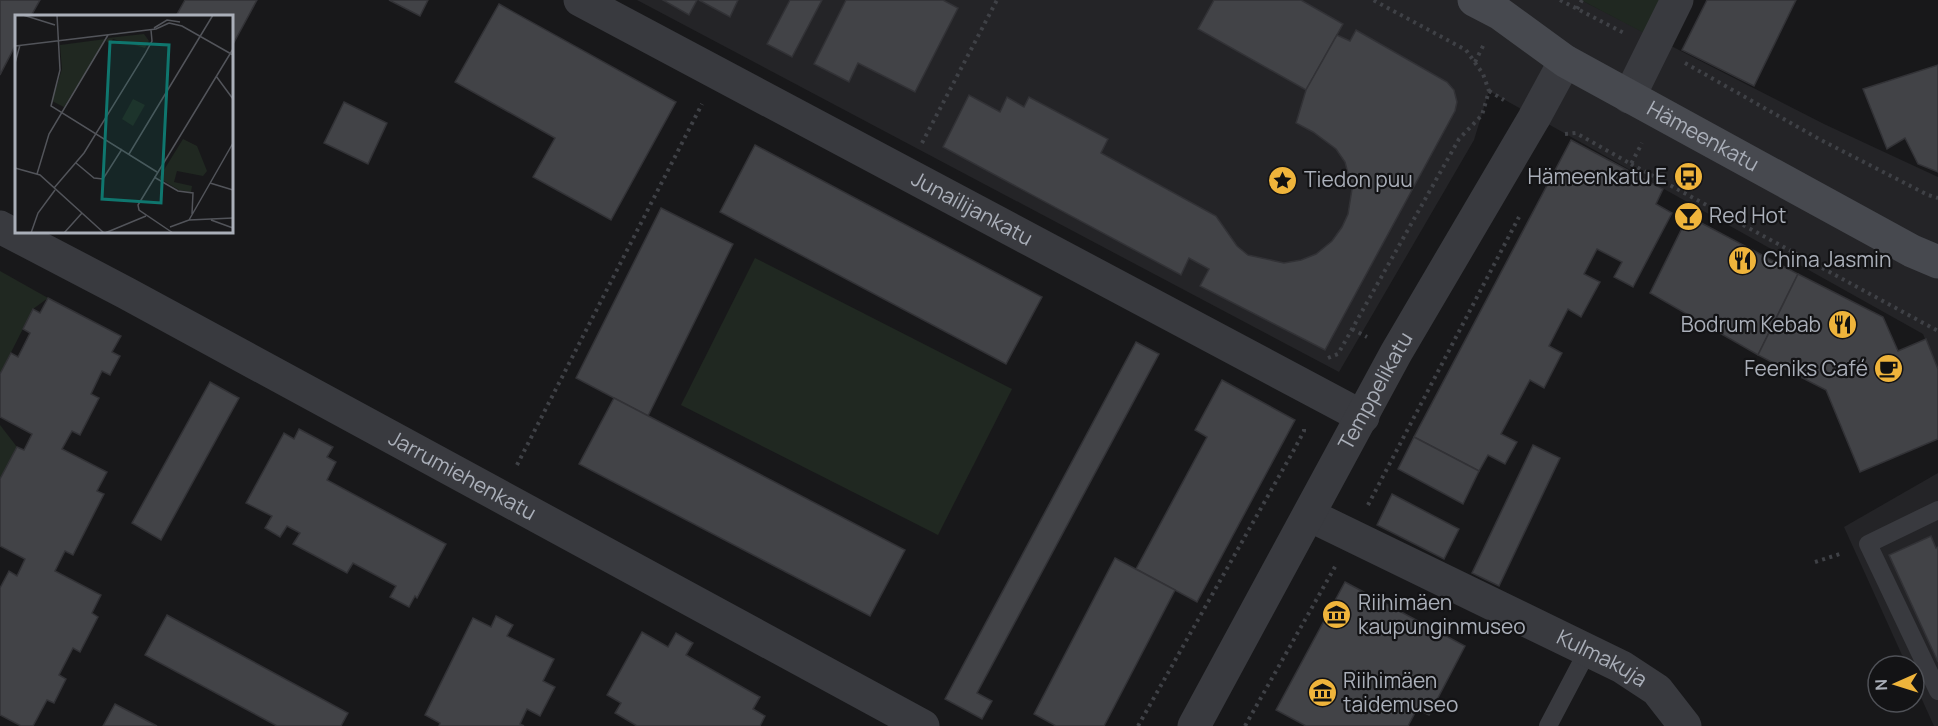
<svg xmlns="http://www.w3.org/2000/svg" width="1938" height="726" font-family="Manrope,sans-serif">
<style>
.built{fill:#242427}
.green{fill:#202821}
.building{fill:#424347;stroke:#323236;stroke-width:1.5}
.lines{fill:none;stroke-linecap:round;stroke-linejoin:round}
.path{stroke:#3f4146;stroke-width:4;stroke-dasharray:3 4.5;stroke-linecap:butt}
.lane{stroke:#393a3f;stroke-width:18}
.street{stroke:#393a3f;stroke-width:33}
.secondary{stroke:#47494f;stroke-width:33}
.labels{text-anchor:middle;stroke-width:4.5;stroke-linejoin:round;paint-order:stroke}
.street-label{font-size:21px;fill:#aaafb9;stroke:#131315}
.poi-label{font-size:21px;fill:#aaafb9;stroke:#131315;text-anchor:start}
.inset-road{fill:none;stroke:#52545a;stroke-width:1.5}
.view{fill:#0f766e;fill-opacity:0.15;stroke:#0f766e;stroke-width:3}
.inset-edge{fill:none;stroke:#aaafb9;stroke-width:3}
</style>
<rect width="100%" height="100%" fill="#18181a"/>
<g class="built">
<polygon points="637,0 1581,0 1824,124 1938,177 1938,371 1923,334 1489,91 1474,140 1339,372"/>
<polygon points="1938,473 1938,726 1934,726 1914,682 1914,666 1907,666 1844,527"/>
</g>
<g class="green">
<polygon points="1581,0 1661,0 1644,33"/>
<polygon points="755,258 1012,389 938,535 681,405"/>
<polygon points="0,271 48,298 33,309 0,374"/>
<polygon points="0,425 17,447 0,479"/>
</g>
<g class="building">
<polygon points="0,0 40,0 31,16 16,16 16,44 0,75"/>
<polygon points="185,0 257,0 231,48 231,16 176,16"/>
<polygon points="389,0 428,0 420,16"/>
<polygon points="663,0 697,0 689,15"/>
<polygon points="699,0 738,0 730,17"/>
<polygon points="790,0 822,0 792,57 767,44"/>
<polygon points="846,0 943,0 958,8 915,92 858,63 849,82 814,64"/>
<polygon points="1214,0 1301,0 1343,24 1306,90 1198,29"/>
<polygon points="1707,0 1796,0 1754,86 1682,50"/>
<polygon points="499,4 676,102 611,220 533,177 555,138 455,82"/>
<polygon points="1356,30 1447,82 1454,90 1457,102 1455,111 1325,350 1200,286 1209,269 1189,258 1181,275 943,147 969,95 1000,112 1007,97 1024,107 1029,97 1108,139 1101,153 1216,216 1237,246 1248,255 1284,263 1301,260 1316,254 1332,241 1342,227 1348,214 1352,189 1345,162 1336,149 1313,132 1296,123 1306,90 1337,35 1350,41"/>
<polygon points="1938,65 1938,172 1918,164 1905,138 1887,149 1863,89"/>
<polygon points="344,102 387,123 368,164 324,143"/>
<polygon points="1571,140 1663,189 1656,204 1672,213 1633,287 1614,277 1622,262 1597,249 1584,274 1600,282 1581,317 1568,309 1549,346 1562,353 1544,388 1530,380 1501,434 1517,442 1505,464 1488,455 1479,471 1414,437"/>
<polygon points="755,145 1042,297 1006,364 720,212"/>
<polygon points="661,208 733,244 648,416 576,378"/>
<polygon points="1688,216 1798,274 1758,355 1650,293"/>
<polygon points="1798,274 1883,317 1898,351 1926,339 1938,369 1938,439 1860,472 1826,390 1758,355"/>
<polygon points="48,298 121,336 112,352 120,356 110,375 102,371 91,394 99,398 80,435 72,431 62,449 107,472 97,491 104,494 73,555 65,551 55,571 101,595 92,613 98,617 80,652 73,648 59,675 66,679 54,703 47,700 33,726 21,726 0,715 0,588 9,571 17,576 25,559 0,546 0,479 17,447 24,450 32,434 0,417 0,374 11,353 18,357 30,333 23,329 33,309 40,313"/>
<polygon points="1136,342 1159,354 977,693 992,701 982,719 945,699"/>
<polygon points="1222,380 1295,420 1197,602 1136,569 1207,437 1195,430"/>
<polygon points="210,382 239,398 161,540 132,523"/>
<polygon points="614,398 905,550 870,616 579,464"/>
<polygon points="299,429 333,447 327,457 336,462 327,480 446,544 417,598 415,596 409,607 390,597 396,586 353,563 347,573 293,544 300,533 287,526 280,537 265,528 272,516 246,503 284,433 294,439"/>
<polygon points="1414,437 1479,471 1463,504 1398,469"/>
<polygon points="1533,445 1560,458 1499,586 1472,573"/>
<polygon points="1392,494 1459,529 1444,559 1377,525"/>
<polygon points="1931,536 1936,548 1938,547 1938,662 1889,555"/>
<polygon points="1115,558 1175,590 1104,726 1056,726 1034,714"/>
<polygon points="1345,582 1465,646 1429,715 1417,709 1408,726 1306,726 1276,710"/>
<polygon points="167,615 348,713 341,726 277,726 145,655"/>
<polygon points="496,616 513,625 507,636 554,659 543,681 555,687 540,716 527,709 520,724 524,726 439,726 440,723 425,715 473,618 491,627"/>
<polygon points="642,632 668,647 676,633 693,643 686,655 760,697 753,709 765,716 760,726 637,726 615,713 621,703 607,695"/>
<polygon points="115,704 157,726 103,726"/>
</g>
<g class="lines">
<g class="path">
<polyline points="1560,0 1624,33"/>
<polyline points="1577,9 1582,0"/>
<polyline points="1475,62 1484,44"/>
<polyline points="1685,63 1819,139 1928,195 1938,198"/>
<polyline points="1489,91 1504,100"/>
<polyline points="1565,134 1576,133 1631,164 1642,143"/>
<polyline points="922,143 997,0"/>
<polyline points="1631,164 1938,331"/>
<polyline points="1352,329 1367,337"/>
<polyline points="1328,358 1338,354 1459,139 1482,115 1489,91 1483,74 1466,50 1373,0"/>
<polyline points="517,465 702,104"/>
<polyline points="1368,505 1519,217"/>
<polyline points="1815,562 1843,553"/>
<polyline points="1138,726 1295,448 1304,431 1304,425"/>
<polyline points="1245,726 1336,565"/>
</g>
<g class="lane">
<polyline points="1938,510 1868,544 1938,691"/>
<polyline points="1548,726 1588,650"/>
</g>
<g class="street">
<path id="s1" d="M580,0L1363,417"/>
<polyline points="1629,97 1677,0"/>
<path id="s2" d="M0,227L126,293L923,726"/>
<path id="s3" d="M1309,515L1622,667L1657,690L1685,726"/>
<path id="s4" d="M1194,726L1396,353L1534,118L1565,61"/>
</g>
<path class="secondary" id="s5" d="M1474,0L1499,13L1565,61L1912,251L1938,262"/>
</g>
<defs>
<symbol id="bus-disc" viewBox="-11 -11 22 22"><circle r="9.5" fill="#efb43b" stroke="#131315"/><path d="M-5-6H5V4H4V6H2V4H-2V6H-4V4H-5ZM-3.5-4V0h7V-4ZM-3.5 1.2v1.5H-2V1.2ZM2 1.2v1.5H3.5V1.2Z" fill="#111"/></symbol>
<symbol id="sight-disc" viewBox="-11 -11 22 22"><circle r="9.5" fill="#efb43b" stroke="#131315"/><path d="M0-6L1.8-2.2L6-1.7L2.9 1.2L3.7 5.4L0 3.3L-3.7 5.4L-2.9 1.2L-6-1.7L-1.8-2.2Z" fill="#111"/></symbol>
<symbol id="bar-disc" viewBox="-11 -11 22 22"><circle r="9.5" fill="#efb43b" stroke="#131315"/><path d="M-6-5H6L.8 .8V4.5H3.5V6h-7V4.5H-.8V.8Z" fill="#111"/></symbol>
<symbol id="restaurant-disc" viewBox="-11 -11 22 22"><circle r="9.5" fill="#efb43b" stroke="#131315"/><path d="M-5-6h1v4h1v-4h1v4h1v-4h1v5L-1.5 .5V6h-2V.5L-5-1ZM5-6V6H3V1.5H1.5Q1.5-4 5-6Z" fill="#111"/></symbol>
<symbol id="cafe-disc" viewBox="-11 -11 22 22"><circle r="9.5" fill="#efb43b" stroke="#131315"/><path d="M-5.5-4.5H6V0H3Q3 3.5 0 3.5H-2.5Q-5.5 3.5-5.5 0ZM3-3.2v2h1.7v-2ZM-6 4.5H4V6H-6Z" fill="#111"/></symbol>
<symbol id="museum-disc" viewBox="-11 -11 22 22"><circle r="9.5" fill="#efb43b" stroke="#131315"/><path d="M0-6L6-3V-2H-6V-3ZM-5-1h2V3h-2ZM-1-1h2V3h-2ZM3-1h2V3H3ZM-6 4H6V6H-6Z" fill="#111"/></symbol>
</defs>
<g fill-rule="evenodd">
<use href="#bus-disc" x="1672" y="160" width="33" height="33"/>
<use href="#sight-disc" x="1266" y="164" width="33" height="33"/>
<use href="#bar-disc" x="1672" y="200" width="33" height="33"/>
<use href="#restaurant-disc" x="1726" y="244" width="33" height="33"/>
<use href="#restaurant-disc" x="1826" y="308" width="33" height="33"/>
<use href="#cafe-disc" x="1872" y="352" width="33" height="33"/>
<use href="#museum-disc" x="1320" y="598" width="33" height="33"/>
<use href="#museum-disc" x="1306" y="676" width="33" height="33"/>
</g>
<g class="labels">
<g class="street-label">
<text dy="7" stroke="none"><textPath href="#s5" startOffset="267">Hämeenkatu</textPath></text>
<text dy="7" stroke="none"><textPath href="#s1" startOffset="444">Junailijankatu</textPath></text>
<text dy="7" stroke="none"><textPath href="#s4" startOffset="381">Temppelikatu</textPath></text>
<text dy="7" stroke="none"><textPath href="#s2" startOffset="525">Jarrumiehenkatu</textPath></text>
<text dy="7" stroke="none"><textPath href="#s3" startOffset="326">Kulmakuja</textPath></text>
</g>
<g class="poi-label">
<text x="1667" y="184" text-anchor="end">Hämeenkatu E</text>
<text x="1304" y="187">Tiedon puu</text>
<text x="1709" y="223">Red Hot</text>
<text x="1763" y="267">China Jasmin</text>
<text x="1821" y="332" text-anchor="end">Bodrum Kebab</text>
<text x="1868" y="376" text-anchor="end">Feeniks Café</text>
<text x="1358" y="610">Riihimäen<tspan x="1358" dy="24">kaupunginmuseo</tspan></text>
<text x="1343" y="688">Riihimäen<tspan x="1343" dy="24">taidemuseo</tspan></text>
</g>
</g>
<g transform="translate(15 15)">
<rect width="218" height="218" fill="#18181a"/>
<path d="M129,19L134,26L130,33L98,24L95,29L91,26L93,23ZM91,24L49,92L37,86L47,54L45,30ZM118,84L130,90L118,111L107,104ZM168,124L182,131L192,156L188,161L162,156L159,167L177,171L176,177L164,175L144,163Z" fill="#202821"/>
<path class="inset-road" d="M8,0L40,10M42,0L45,55L36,91L142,157M154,8L167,11L218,40M139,13L152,5L165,7M0,31L141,14L154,8M0,48L5,30M201,61L218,84M114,139L198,0M61,148L79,163L88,164L107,134M0,153L25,160L89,218M22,159L34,119L93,20M139,162L163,176L178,178L177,199M195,168L218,175M39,173L69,138L130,39L137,26L136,15M174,205L218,128M196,205L218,213M155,212L174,205L218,203M16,218L23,198L40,175M49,218L67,198M90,218L131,201M158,218L124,195L123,190L218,34"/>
<path class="view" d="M95,27L154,30L146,188L87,184Z"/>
<rect width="218" height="218" class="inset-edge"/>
</g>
<g transform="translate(1896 684) rotate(267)"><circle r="28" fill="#131315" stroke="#4f5157" stroke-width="1.5"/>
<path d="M0-4.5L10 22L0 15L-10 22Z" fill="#efb43b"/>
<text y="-9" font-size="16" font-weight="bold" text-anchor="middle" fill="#aaafb9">N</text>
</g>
</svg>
